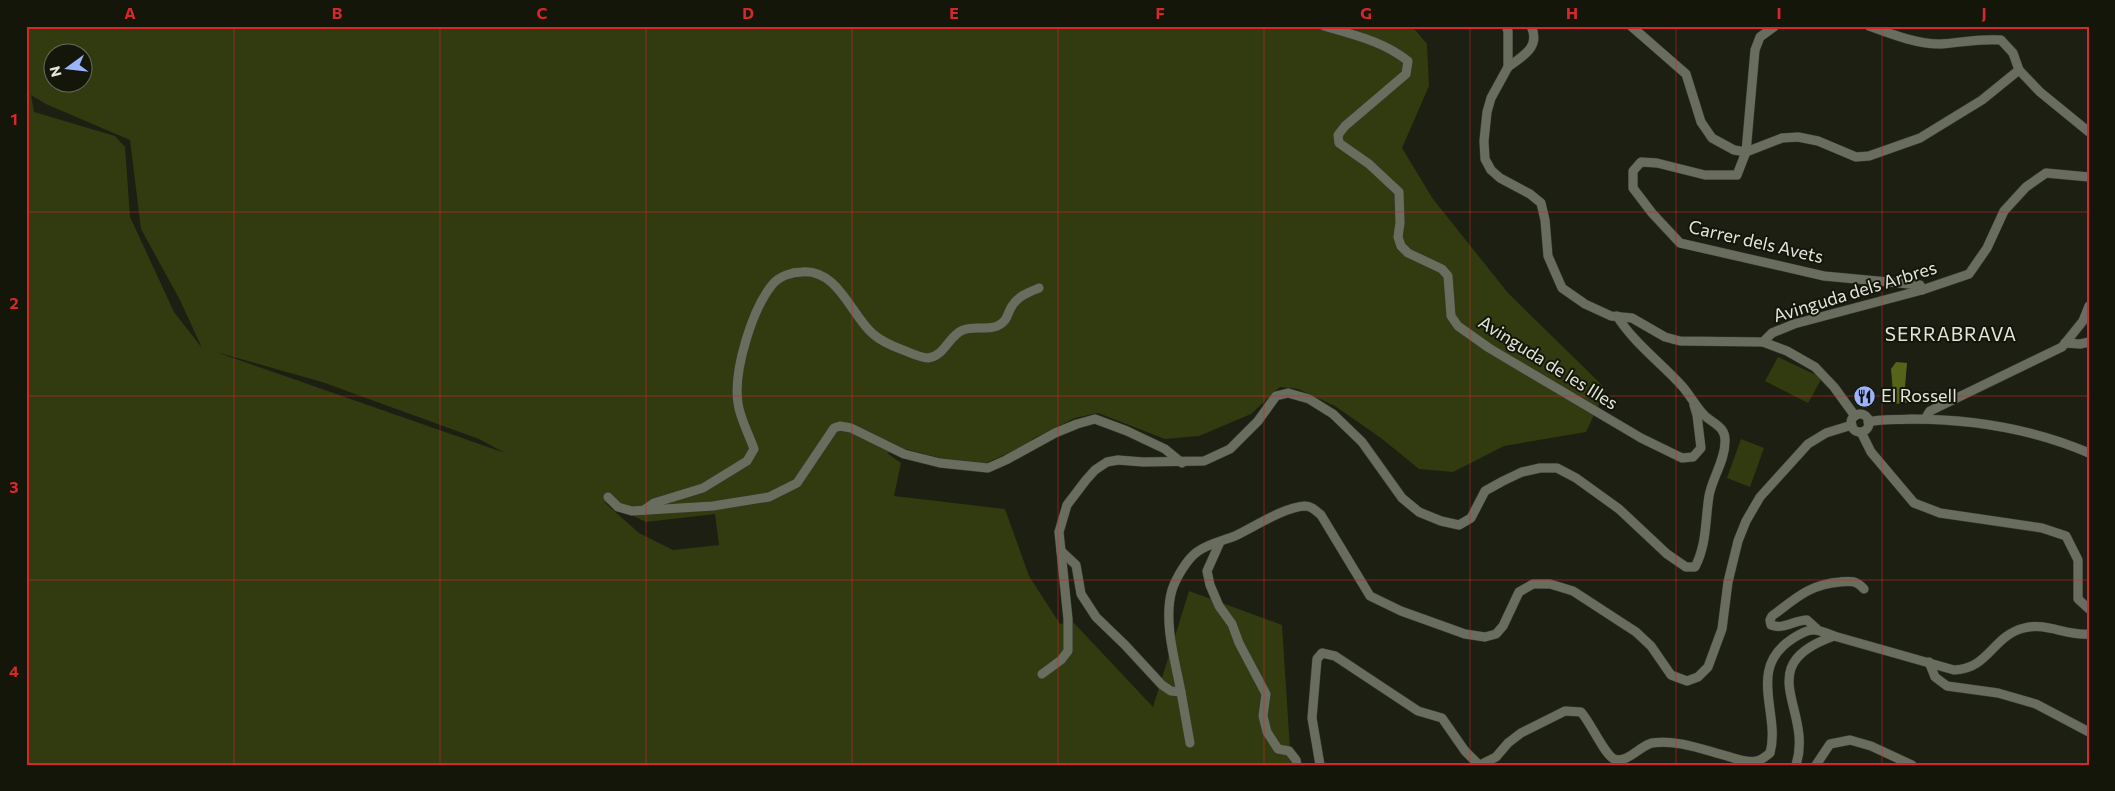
<svg xmlns="http://www.w3.org/2000/svg" width="2115" height="791" font-family="Commissioner,sans-serif">
<style>
.green{fill:#323b0f;fill-rule:evenodd}
.water{fill:#55641a}
.lines{fill:none;stroke-linecap:round;stroke-linejoin:round}
.street-casing{stroke:#373931;stroke-width:10}
.street{stroke:#696d5e;stroke-width:9}
.grid{fill:none;stroke:#d62828;stroke-width:1;stroke-opacity:0.55}
.labels{text-anchor:middle;stroke-width:4;stroke-linejoin:round;paint-order:stroke}
.street-label{font-size:18px;fill:#e3e5dd;stroke:#131609}
.poi-label{font-size:18px;fill:#e3e5dd;stroke:#131609;text-anchor:start}
.neighbourhood-label{font-size:19px;letter-spacing:1px;fill:#e3e5dd;stroke:#131609}
.neatline{fill:none;stroke:#d62828;stroke-width:2}
.grid-label{font-size:16px;text-anchor:middle;font-weight:bold;fill:#d62828}
</style>
<rect width="100%" height="100%" fill="#1c1f12"/>
<g class="green">
<path d="M26,26H1412L1427,44L1429,86L1402,148L1433,199L1508,293L1606,389L1586,432L1504,446L1453,472L1419,469L1381,438L1335,406L1298,389L1280,387L1251,414L1199,436L1165,439L1098,413L1075,418L1034,438L1022,447L986,463L940,458L906,449L887,453L901,463L894,496L1005,509L1029,576L1060,624L1073,622L1153,707L1189,591L1282,625L1291,765H26ZM52,52H82V82H52ZM31,95L46,104L130,140L141,229L180,300L202,348L174,312L130,217L125,147L115,136L34,112ZM216,352L322,382L479,439L505,453ZM604,502L646,522L715,514L719,545L673,550L639,533Z"/>
<polygon points="1778,357 1822,378 1808,403 1765,381"/>
<polygon points="1741,439 1764,448 1750,487 1727,478"/>
</g>
<polygon class="water" points="1896,362 1907,363 1905,387 1909,392 1911,402 1894,404 1891,369"/>
<g class="lines">
<defs>
<g id="street">
<path d="M1324,26C1354,35 1383,41 1408,61L1406,74L1345,126L1338,135L1339,143L1369,164L1399,192L1400,223L1398,237L1401,246L1408,253L1442,269L1448,276L1451,316L1458,326L1489,348L1641,438L1682,458L1693,457L1701,448L1697,415L1694,405"/>
<polyline points="1506,26 1508,31 1508,67 1491,98 1487,112 1484,141 1485,159 1491,170 1500,178 1530,194 1541,203 1545,220 1548,256 1562,288 1585,304 1611,316 1632,318 1665,337 1680,341 1763,342 1787,351 1815,367 1834,387 1855,416"/>
<polyline points="1631,26 1686,74 1701,122 1712,138 1734,150 1746,152 1782,138 1798,137 1818,141 1856,157 1869,156 1920,138 1982,100 2019,70"/>
<polyline points="1775,26 1760,37 1755,50 1746,152 1737,175 1705,175 1657,163 1641,162 1633,171 1633,188 1652,213 1680,243 1824,276 1920,285 1922,290"/>
<path d="M1869,26C1891,34 1916,44 1940,44C1960,43 1980,38 2001,40L2013,53L2019,70L2040,92L2089,132"/>
<path d="M1508,67C1523,56 1541,47 1531,26"/>
<polyline points="1763,342 1772,333 1794,324 1922,290 1969,274 1987,248 2004,211 2026,187 2046,173 2089,177"/>
<polyline points="2065,343 2080,344 2089,342"/>
<circle cx="1860" cy="423" r="9"/>
<polyline points="1925,419 1930,411 2062,347 2083,321 2089,306"/>
<path d="M1868,422C1882,419 1896,420 1910,419C1971,419 2033,429 2089,453"/>
<polyline points="1861,432 1871,452 1914,503 1940,513 2042,528 2066,536 2078,560 2078,599 2089,609"/>
<polyline points="608,497 618,507 632,511 713,506 769,497 797,483 834,428 840,426 851,428 904,454 940,463 988,468 1006,460 1055,433 1077,424 1095,419 1127,431 1165,449 1182,463"/>
<path d="M644,510L654,503L703,488L747,461L754,449C749,434 740,419 738,403C733,371 752,310 772,285C779,276 792,272 802,272C838,269 851,315 873,334C882,342 892,346 903,350C910,353 921,358 928,358C945,356 948,336 963,330C976,324 994,334 1005,320C1008,316 1009,310 1012,306C1018,296 1029,292 1039,288"/>
<polyline points="1220,542 1207,571 1210,585 1219,606 1232,624 1239,643 1266,694 1263,716 1267,732 1278,749 1289,751 1296,760 1297,765"/>
<path d="M1061,551L1076,565L1081,594L1096,617L1125,645L1162,685L1171,691L1181,692C1175,660 1163,621 1172,590C1176,578 1187,559 1197,552C1207,544 1222,541 1235,536C1254,527 1284,507 1305,506C1312,506 1316,511 1321,515L1370,596L1401,611L1465,634L1485,637L1496,634L1503,626L1519,592L1533,584H1550L1573,591L1636,632L1651,646L1671,675L1687,681L1698,677L1708,667L1722,629L1728,582L1738,541L1746,521L1760,497L1808,444L1826,433L1852,425"/>
<path d="M1817,629L1807,620C1794,620 1784,630 1771,625L1770,620L1772,616C1795,599 1810,584 1840,582C1851,581 1856,580 1864,589"/>
<polyline points="1929,662 1935,677 1947,686 1998,693 2036,704 2089,732"/>
<path d="M1042,674L1061,660L1068,651V619L1059,532L1067,505L1086,480L1095,470L1107,462L1118,460L1143,462L1204,461L1230,449L1258,421L1276,396L1288,393L1309,399L1333,414L1362,442L1402,498L1419,512L1441,521L1459,525L1471,518L1485,491L1503,481L1522,472L1540,468H1557L1576,478L1619,509L1667,554L1686,567H1695C1707,544 1705,521 1709,496C1712,478 1725,461 1725,442C1726,427 1714,424 1705,416C1696,407 1690,395 1682,386C1661,363 1633,342 1617,316"/>
<polyline points="1181,692 1190,743"/>
<polyline points="1320,765 1312,718 1317,659 1322,653 1335,656 1418,711 1442,718 1465,751 1479,765"/>
<path d="M1480,765L1496,757L1508,743L1521,733L1565,711L1581,712C1591,723 1604,754 1614,759C1627,764 1641,745 1652,743C1677,739 1704,750 1727,756C1736,759 1748,763 1757,761C1762,760 1766,756 1770,753C1781,714 1746,669 1792,639C1810,627 1815,628 1834,636"/>
<path d="M1796,765C1814,709 1749,666 1834,636L1954,670C1989,669 1992,636 2024,628C2045,622 2067,636 2089,634"/>
<polyline points="1816,765 1830,744 1850,740 1871,746 1912,765"/>
</g>
</defs>
<use href="#street" class="street-casing"/>
<use href="#street" class="street"/>
</g>
<path class="grid" d="M234,26V765M440,26V765M646,26V765M852,26V765M1058,26V765M1264,26V765M1470,26V765M1676,26V765M1882,26V765M26,212H2089M26,396H2089M26,580H2089"/>
<defs>
<symbol id="restaurant-disc" viewBox="-11 -11 22 22"><circle r="9.5" fill="#9cb4fd" stroke="#131609"/><path d="M-5-6h1v4h1v-4h1v4h1v-4h1v5L-1.5 .5V6h-2V.5L-5-1ZM5-6V6H3V1.5H1.5Q1.5-4 5-6Z" fill="#111"/></symbol>
</defs>
<g fill-rule="evenodd">
<use href="#restaurant-disc" x="1852" y="384" width="25" height="25"/>
</g>
<g class="labels">
<g class="street-label">
<text transform="translate(1756 242) rotate(13)" y="6">Carrer dels Avets</text>
<text transform="translate(1855 292) rotate(-17)" y="6">Avinguda dels Arbres</text>
<text transform="translate(1548 363) rotate(32)" y="6">Avinguda de les Illes</text>
</g>
<g class="poi-label">
<text x="1881" y="402">El Rossell</text>
</g>
<g class="neighbourhood-label">
<text x="1951" y="341">SERRABRAVA</text>
</g>
</g>
<rect width="2115" height="791" fill="none" stroke="#131609" stroke-width="55"/>
<g transform="translate(68 68) rotate(255)"><circle r="24" fill="#131609" stroke="#66695e"/>
<path d="M0-4L9 19L0 12L-9 19Z" fill="#9cb4fd"/>
<text y="-8" font-size="14" font-weight="bold" text-anchor="middle" fill="#e3e5dd">N</text>
</g>
<rect x="28" y="28" width="2060" height="736" class="neatline"/>
<g class="grid-label">
<text x="130" y="19">A</text>
<text x="337" y="19">B</text>
<text x="542" y="19">C</text>
<text x="748" y="19">D</text>
<text x="954" y="19">E</text>
<text x="1160" y="19">F</text>
<text x="1366" y="19">G</text>
<text x="1572" y="19">H</text>
<text x="1779" y="19">I</text>
<text x="1984" y="19">J</text>
<text x="14" y="125">1</text>
<text x="14" y="309">2</text>
<text x="14" y="493">3</text>
<text x="14" y="677">4</text>
</g>
</svg>
